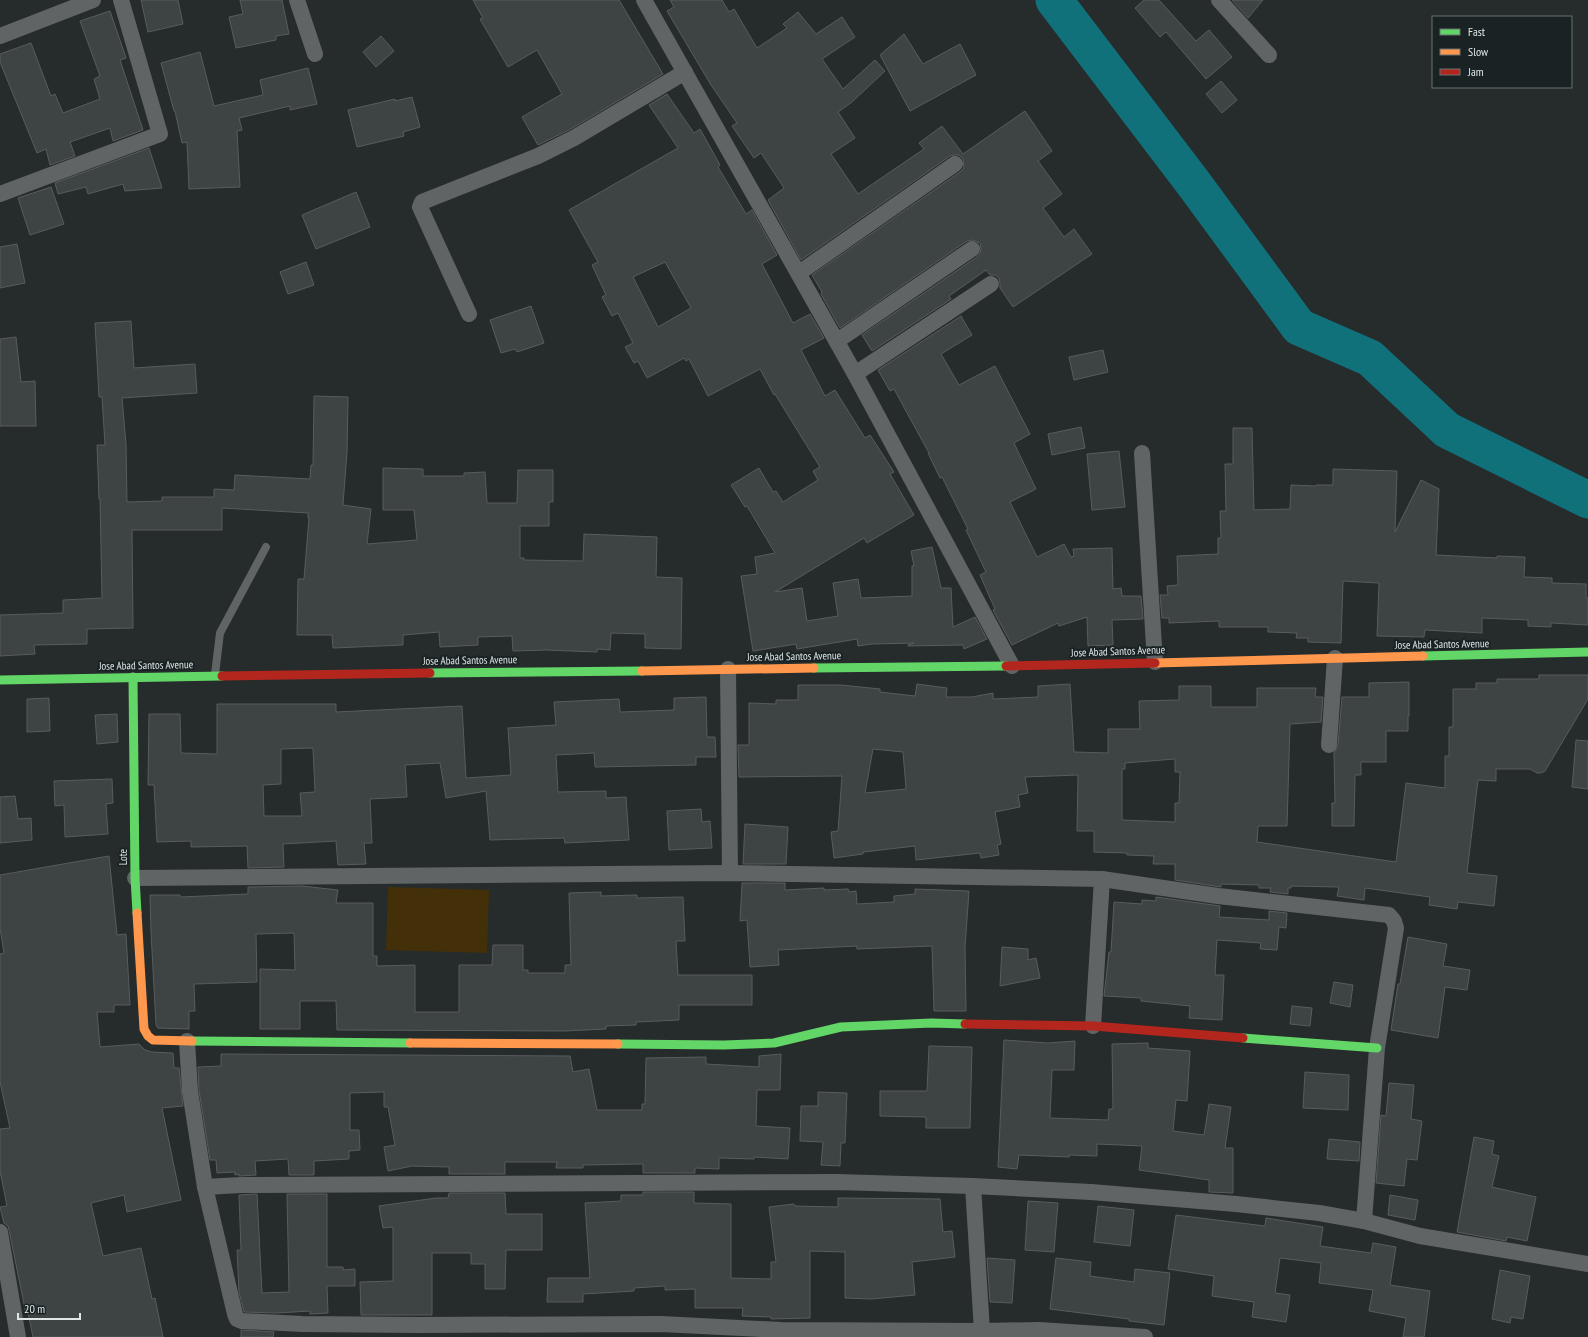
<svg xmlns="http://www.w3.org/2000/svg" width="1588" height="1337" font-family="'PT Sans Narrow',sans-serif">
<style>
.green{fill:#443008}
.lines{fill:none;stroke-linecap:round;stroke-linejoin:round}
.river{stroke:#10717b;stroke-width:37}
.building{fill:#3e4343;stroke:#585c5c;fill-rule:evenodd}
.lane{stroke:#606464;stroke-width:8}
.street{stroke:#606464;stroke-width:16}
.fast{stroke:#63d668;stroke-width:9}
.slow{stroke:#ff974d;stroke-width:9}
.jam{stroke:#b3261e;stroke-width:9}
.labels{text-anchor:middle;stroke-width:4;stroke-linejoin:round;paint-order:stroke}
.street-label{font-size:11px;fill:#e0e6e7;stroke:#1a2324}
</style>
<rect width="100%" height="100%" fill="#262b2b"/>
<polygon class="green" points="388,887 489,890 487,953 386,950"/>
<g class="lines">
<polyline class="river" points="1054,0 1194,184 1299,327 1370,358 1447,430 1588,500"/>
</g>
<g class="building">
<polygon points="141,0 178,0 183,24 148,32"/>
<polygon points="240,0 282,0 289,34 276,36 276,40 236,48 229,17 243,14"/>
<polygon points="473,0 619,0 663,74 569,130 538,145 522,117 562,94 537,50 508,67 481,21 480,19 483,18"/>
<polygon points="670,0 722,0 729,12 734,9 757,48 787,28 783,24 798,12 816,34 842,17 855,37 822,59 843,89 875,60 885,71 852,102 838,112 855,138 831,154 858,194 924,149 919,143 942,126 963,154 1025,111 1052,151 1038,161 1062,194 1043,208 1064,237 1074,229 1092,254 1013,307 1000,288 1000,283 999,278 995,275 990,275 986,270 949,296 951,299 872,351 862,335 977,257 980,253 981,249 980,243 972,240 967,241 840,328 821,294 822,292 812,275 960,172 964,168 963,159 959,155 954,155 950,156 801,260 768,200 784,188 761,153 754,158 732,126 737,123 711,85 667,11 674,7"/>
<polygon points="1144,0 1159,0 1196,41 1209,30 1232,57 1206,79 1166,32 1160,37 1135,8"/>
<polygon points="1232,0 1263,0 1248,18"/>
<polygon points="110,11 126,58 120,60 143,130 113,141 110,128 70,142 75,156 50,165 46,149 37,153 0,62 0,54 31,43 51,96 55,94 63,113 100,99 94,79 100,76 80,21"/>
<polygon points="904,34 923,64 960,44 976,75 910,111 880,55"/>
<polygon points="381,36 394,51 376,67 363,52"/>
<polygon points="200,52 214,106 263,95 260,80 308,68 317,104 290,110 290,106 239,118 242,130 237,131 240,187 189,189 187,142 182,143 175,111 174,111 161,63"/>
<polygon points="1221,81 1237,100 1222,113 1206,94"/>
<path d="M667,94L694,133L700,129L720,165L718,167L746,214L752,210L777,255L762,264L793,323L810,314L824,338L801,350L825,396L835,390L865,438L870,435L894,472L890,474L914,515L867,543L864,538L775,592L802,588L807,621L838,616L833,583L858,579L861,598L912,596V566H914L911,551L932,547L941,588H951L953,627L975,617L987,639L964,649L963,645L908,646V645L914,643L872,644L858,646L857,639L797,649L796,644L753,651L741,576L757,574L755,557L775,553L747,506L745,507L731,485L759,468L773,492L776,491L783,502L818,480L813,471L820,467L775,394L774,395L760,369L708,396L689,359L686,361L684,358L647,378L638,361L634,363L625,347L633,343L618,313L612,316L602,297L606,295L592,265L598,262L569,210L678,148L649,105ZM665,262L691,308L658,327L633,277Z"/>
<polygon points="412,97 420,127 403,132 404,136 357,147 348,110 395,99 395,101"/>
<polygon points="149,148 162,188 125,191 123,184 88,194 86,187 58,194 55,183"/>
<polygon points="51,187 64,224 30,235 18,198"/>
<polygon points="356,192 370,227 316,249 302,215"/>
<polygon points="17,244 25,283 0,288 0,247"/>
<polygon points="306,262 314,285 288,294 280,272"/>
<polygon points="531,306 544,343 517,352 515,349 501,353 490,320"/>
<polygon points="961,316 972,335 941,354 959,385 995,366 1030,434 1014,443 1036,489 1010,502 1037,557 1064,544 1071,557 1074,556 1073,549 1112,548 1113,589 1121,588 1122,596 1141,596 1143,619 1112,620 1113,645 1088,646 1087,617 1059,626 1058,623 1012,645 993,610 995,609 980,575 986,572 966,530 968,529 942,477 940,478 928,453 929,453 894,389 890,391 878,370"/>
<polygon points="131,321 134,368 195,364 197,393 122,398 126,444 127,502 162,501 162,497 214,497 214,489 234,490 235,475 310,479 311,465 313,465 314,396 348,397 347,452 343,505 371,509 367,544 417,540 414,510 383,510 383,468 423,469 423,476 464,476 464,473 485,472 487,503 517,503 518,470 553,470 553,502 549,502 549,526 520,526 520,558 524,558 524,560 583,561 584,534 657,537 656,577 682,578 681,649 645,648 645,634 611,633 610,650 597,649 597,652 545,650 513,651 512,636 478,637 478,645 440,647 439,632 403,635 403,645 333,648 332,635 297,635 298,579 304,579 309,518 308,518 308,513 222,508 222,530 132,530 133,628 87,629 87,644 34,645 35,654 0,656 0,615 63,613 63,600 102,598 100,499 99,499 97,445 105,445 102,397 99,397 95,323"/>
<polygon points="16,337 21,382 35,381 36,426 0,426 0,339"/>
<polygon points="1103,350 1108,372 1074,380 1069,357"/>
<polygon points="1081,427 1085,448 1052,455 1048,434"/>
<polygon points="1233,428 1252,428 1254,510 1290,509 1291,485 1316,486 1316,485 1333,485 1333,469 1397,471 1395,532 1421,480 1439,489 1436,555 1497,558 1497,556 1525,557 1524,577 1552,578 1552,583 1586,584 1586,598 1588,598 1588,625 1551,623 1551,627 1528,626 1528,620 1482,618 1482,633 1425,630 1424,637 1377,636 1379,583 1343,581 1341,643 1308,642 1308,638 1296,638 1297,633 1268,632 1268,627 1219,627 1219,621 1169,623 1169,618 1162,618 1160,595 1168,595 1167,586 1178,585 1177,556 1218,554 1218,538 1221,538 1220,511 1226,511 1225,464 1233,464"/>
<polygon points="1119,451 1125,507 1092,510 1087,454"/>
<path d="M1539,675H1588V699L1545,771L1541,773H1537L1530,769H1496V781L1478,780L1467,873L1497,876L1494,906L1458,902L1457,909L1429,905L1430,897L1365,888L1364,900L1337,896L1339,887L1291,886V888H1288V894L1270,892L1271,888H1259V885L1221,884V887L1175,880V864H1153L1154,856L1127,855V853L1094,852V831H1077L1078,775L1025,777L1028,793L1018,795L1020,807L995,812L1001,844L997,845L999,855L981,858L980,853L916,860L915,846L863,852V854L834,858L831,832L838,831L842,776L739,777L738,745H749V703L776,704V700H798V685H841L880,689V692L915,696L917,684L947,688L946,697H972L993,693V699L1038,697V686L1070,684L1074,752L1108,753V729H1140L1139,701L1179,700V686H1211V707H1257V688H1316L1315,697H1323L1321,722L1290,724L1287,826H1258L1257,842L1396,862L1406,783L1445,788V756H1449V727H1453V689H1476V683H1497V679H1539ZM873,749L903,752L906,789L865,793ZM1175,759V772H1180L1179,803H1175V822L1122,820V769H1125V763Z"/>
<polygon points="1409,682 1409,716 1408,716 1408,731 1386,731 1386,762 1361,762 1361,775 1355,775 1354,826 1332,826 1332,803 1335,803 1334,753 1338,746 1342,697 1369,697 1369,683"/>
<path d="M706,697L707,737H715L716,757H696V765L595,767L594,753L556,755L558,792L606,791V798L626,797L629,840L565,843L564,838L490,840L486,791L446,798L440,763L405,765L407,797L370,799L372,843H364L366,864L338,865L336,841L283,844L284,867L248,868L247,846L191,847V841L157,842L154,785H148L149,714H180L181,753L217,754V704H336V712L462,706L466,778L511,775L508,728L556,725L554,702L619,699L620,712L674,710V698ZM313,748L315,792L300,793L302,816H264L263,785L281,784V749Z"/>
<polygon points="49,698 50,731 27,732 27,699"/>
<polygon points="117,714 118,742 97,744 95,715"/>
<polygon points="1576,740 1588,741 1588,789 1572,787"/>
<polygon points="112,779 113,803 106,804 108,834 65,837 64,805 55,806 54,781"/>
<polygon points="15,796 18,819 31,818 32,840 0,843 0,797"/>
<polygon points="701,809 702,822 710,821 712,848 669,850 667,811"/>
<polygon points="745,824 788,827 786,864 743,864"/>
<polygon points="109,856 117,935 126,934 130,1005 114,1005 114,1012 97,1012 100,1047 139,1044 145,1050 152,1052 173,1053 174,1068 179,1068 183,1106 162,1108 181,1200 127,1212 124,1195 91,1203 103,1256 141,1248 152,1299 155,1298 163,1337 33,1337 28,1313 26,1314 9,1230 8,1226 4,1223 0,1207 7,1206 0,1171 0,1129 10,1128 0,1082 0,954 4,953 0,928 0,875"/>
<polygon points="742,883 785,883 785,890 824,888 824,890 848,889 849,892 856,891 857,904 894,902 894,896 915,894 915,889 969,891 965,947 966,1011 934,1011 932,946 857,949 857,946 778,950 779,965 750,967 747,920 740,921"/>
<polygon points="302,886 338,890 336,903 373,903 373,956 377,956 377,966 415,965 415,1012 459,1012 459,965 492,965 493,945 523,945 523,970 528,970 528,973 565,973 565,965 571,965 569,893 601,892 601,896 637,895 637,898 683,897 685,941 676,941 678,975 752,975 752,1005 679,1005 679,1020 636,1022 636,1025 606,1026 606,1029 565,1031 337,1030 336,1001 300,1001 300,1029 260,1029 260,969 295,970 294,933 256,934 257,982 194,984 195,1011 189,1011 189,1029 158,1028 156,1025 151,932 150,895 180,895 181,897 248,894 248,887"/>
<polygon points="1156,897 1220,906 1219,917 1269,920 1269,911 1287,913 1286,928 1279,927 1277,950 1260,949 1261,943 1217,940 1215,975 1224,975 1222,1020 1189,1018 1190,1006 1141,1001 1141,998 1104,996 1109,952 1111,952 1114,902 1142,904 1142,900 1156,901"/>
<polygon points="1408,937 1447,944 1443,966 1470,970 1467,990 1445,987 1438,1038 1391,1030 1398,984 1400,984"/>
<polygon points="1002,947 1028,949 1028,960 1036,958 1040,978 1000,986"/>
<polygon points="1334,982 1353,985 1350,1007 1330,1003"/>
<polygon points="1292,1006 1312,1008 1310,1026 1290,1024"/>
<polygon points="1004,1040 1048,1043 1075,1041 1074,1070 1052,1070 1050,1118 1108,1120 1109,1109 1113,1109 1112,1044 1148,1043 1148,1048 1190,1051 1187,1101 1176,1100 1173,1131 1204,1135 1209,1104 1231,1107 1225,1148 1233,1148 1233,1193 1209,1192 1209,1180 1139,1170 1142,1146 1097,1144 1097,1156 1069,1155 1069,1157 1019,1155 1017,1169 998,1167"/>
<polygon points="929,1046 972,1047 970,1128 926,1128 926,1117 880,1116 880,1091 927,1091"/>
<polygon points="221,1054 570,1056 573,1072 589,1069 597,1110 642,1110 642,1104 645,1104 646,1058 706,1057 706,1064 759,1067 759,1056 781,1054 780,1090 757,1090 756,1126 790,1128 788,1159 754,1157 754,1159 719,1158 719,1169 695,1168 695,1173 643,1173 643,1164 583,1165 583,1168 556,1168 557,1162 505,1162 505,1174 449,1174 449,1167 412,1166 388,1171 384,1147 395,1145 388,1107 384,1107 384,1092 350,1093 350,1130 359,1130 360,1150 349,1151 349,1159 314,1161 314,1175 289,1175 288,1159 255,1161 256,1175 239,1176 239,1174 235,1175 235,1172 217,1173 216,1160 210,1160 199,1090 198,1067 221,1066"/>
<polygon points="1305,1072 1349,1075 1348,1110 1303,1108"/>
<polygon points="1389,1083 1414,1085 1411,1119 1422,1121 1417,1160 1407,1159 1404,1186 1376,1183 1381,1115 1386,1116"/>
<polygon points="818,1092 847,1093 845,1143 841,1143 840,1166 821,1165 823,1142 800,1141 801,1106 818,1106"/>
<polygon points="1474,1137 1494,1141 1492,1154 1499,1156 1492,1187 1536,1197 1527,1241 1507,1237 1506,1241 1457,1232"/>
<polygon points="1329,1139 1360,1142 1359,1161 1327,1159"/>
<polygon points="643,1192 694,1192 694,1203 731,1204 731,1278 771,1279 771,1262 776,1262 769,1207 794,1204 795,1206 838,1207 838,1198 940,1199 943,1232 952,1231 955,1257 912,1262 915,1295 871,1299 845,1298 845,1252 810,1251 810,1318 771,1319 771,1317 742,1316 743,1308 695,1308 695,1289 665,1290 665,1286 634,1288 634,1291 583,1294 583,1302 547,1302 548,1278 590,1278 585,1203 621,1201 621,1195 643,1195"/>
<polygon points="449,1193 505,1193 506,1214 542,1214 542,1250 506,1250 505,1289 485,1289 485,1264 471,1264 471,1253 432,1253 432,1315 361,1315 360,1282 393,1281 393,1227 383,1228 379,1206 436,1198 448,1198"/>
<polygon points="257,1194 262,1293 289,1292 287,1194 327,1194 327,1267 343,1267 343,1270 355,1269 355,1286 327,1286 328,1313 310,1314 310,1311 277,1313 244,1312 239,1292 237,1250 241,1250 239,1195"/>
<polygon points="1390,1195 1418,1200 1415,1220 1388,1215"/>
<polygon points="1028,1201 1058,1203 1054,1252 1025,1250"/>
<polygon points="1098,1206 1134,1210 1130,1246 1094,1242"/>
<polygon points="1176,1215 1265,1226 1266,1218 1323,1227 1320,1246 1371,1253 1373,1243 1396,1247 1390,1285 1430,1291 1424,1337 1403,1337 1406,1318 1369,1311 1373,1290 1319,1283 1321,1263 1280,1258 1275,1293 1290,1295 1286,1322 1252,1317 1254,1302 1212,1296 1214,1276 1168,1269"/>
<polygon points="987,1258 1015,1260 1012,1303 990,1302"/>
<polygon points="1056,1258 1091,1262 1090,1276 1134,1282 1135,1269 1170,1273 1164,1325 1129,1321 1129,1319 1050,1309"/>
<polygon points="1500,1270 1530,1276 1523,1319 1511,1317 1510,1323 1492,1319"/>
<polygon points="241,1330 242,1330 274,1332 273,1337 241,1337"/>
</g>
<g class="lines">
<polyline class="lane" points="215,674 220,633 266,547"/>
<g class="street">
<polyline points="297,0 315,54"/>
<polyline points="644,0 855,374 1012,666"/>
<polyline points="1219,0 1269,55"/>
<polyline points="0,36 93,0"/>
<polyline points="0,194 160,134 121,0"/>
<polyline points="799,273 955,164"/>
<polyline points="469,314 420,207 422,202 538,156 574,138 685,72"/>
<polyline points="837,341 972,249"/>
<polyline points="855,374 991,284"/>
<polyline points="1142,453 1155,662"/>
<polyline points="728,669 730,873"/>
<polyline points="1329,745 1335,658"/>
<polyline points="135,878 730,873 1102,879 1218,896 1389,915 1394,921 1396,928 1377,1048 1364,1221"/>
<polyline points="1093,1026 1102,879"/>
<polyline points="187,1041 190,1091 205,1187 235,1314 237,1319 242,1321 302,1324 419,1325 661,1324 781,1330 982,1331 1039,1330 1145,1337"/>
<polyline points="973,1186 982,1331"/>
<polyline points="205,1187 241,1185 836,1182 973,1186 1091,1192 1236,1204 1319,1213 1364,1221 1420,1236 1588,1264"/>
<polyline points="0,1232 18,1337"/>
</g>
<g class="fast">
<polyline points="1423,656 1588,652"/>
<polyline points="814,668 1006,666"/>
<polyline points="430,673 642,671"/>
<polyline points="133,677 135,878 137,913"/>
<polyline points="0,680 222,676"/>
<polyline points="1243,1038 1377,1048"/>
<polyline points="192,1041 410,1043"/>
<polyline points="618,1044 724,1045 774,1043 841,1027 931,1023 965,1024"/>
</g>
<g class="slow">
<polyline points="1155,663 1423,656"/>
<polyline points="642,671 814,668"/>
<polyline points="137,913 144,1029 148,1036 153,1040 192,1041"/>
<polyline points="410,1043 618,1044"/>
</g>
<g class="jam">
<polyline points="1006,666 1155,663"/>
<polyline points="222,676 430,673"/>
<polyline points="965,1024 1093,1026 1243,1038"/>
</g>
</g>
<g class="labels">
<g class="street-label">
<text transform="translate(1442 644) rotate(-1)" y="4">Jose Abad Santos Avenue</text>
<text transform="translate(1118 651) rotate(-2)" y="4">Jose Abad Santos Avenue</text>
<text transform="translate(794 656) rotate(-1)" y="4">Jose Abad Santos Avenue</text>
<text transform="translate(470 660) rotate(-1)" y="4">Jose Abad Santos Avenue</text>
<text transform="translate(146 665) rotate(-1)" y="4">Jose Abad Santos Avenue</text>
<text transform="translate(123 857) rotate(-90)" y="4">Lote</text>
</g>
</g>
<rect x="1432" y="16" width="140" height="72" fill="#1a2324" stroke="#697172"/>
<rect x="1440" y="29" width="20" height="6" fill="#63d668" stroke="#697172"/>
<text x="1468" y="36" font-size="12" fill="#e0e6e7">Fast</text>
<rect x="1440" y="49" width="20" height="6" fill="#ff974d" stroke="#697172"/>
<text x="1468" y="56" font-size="12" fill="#e0e6e7">Slow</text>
<rect x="1440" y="69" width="20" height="6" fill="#b3261e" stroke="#697172"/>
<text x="1468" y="76" font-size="12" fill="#e0e6e7">Jam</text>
<path d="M18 1313v6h62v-6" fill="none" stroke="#e0e6e7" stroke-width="2"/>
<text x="24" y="1313" font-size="12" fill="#e0e6e7" stroke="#1a2324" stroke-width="3" paint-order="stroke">20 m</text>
</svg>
